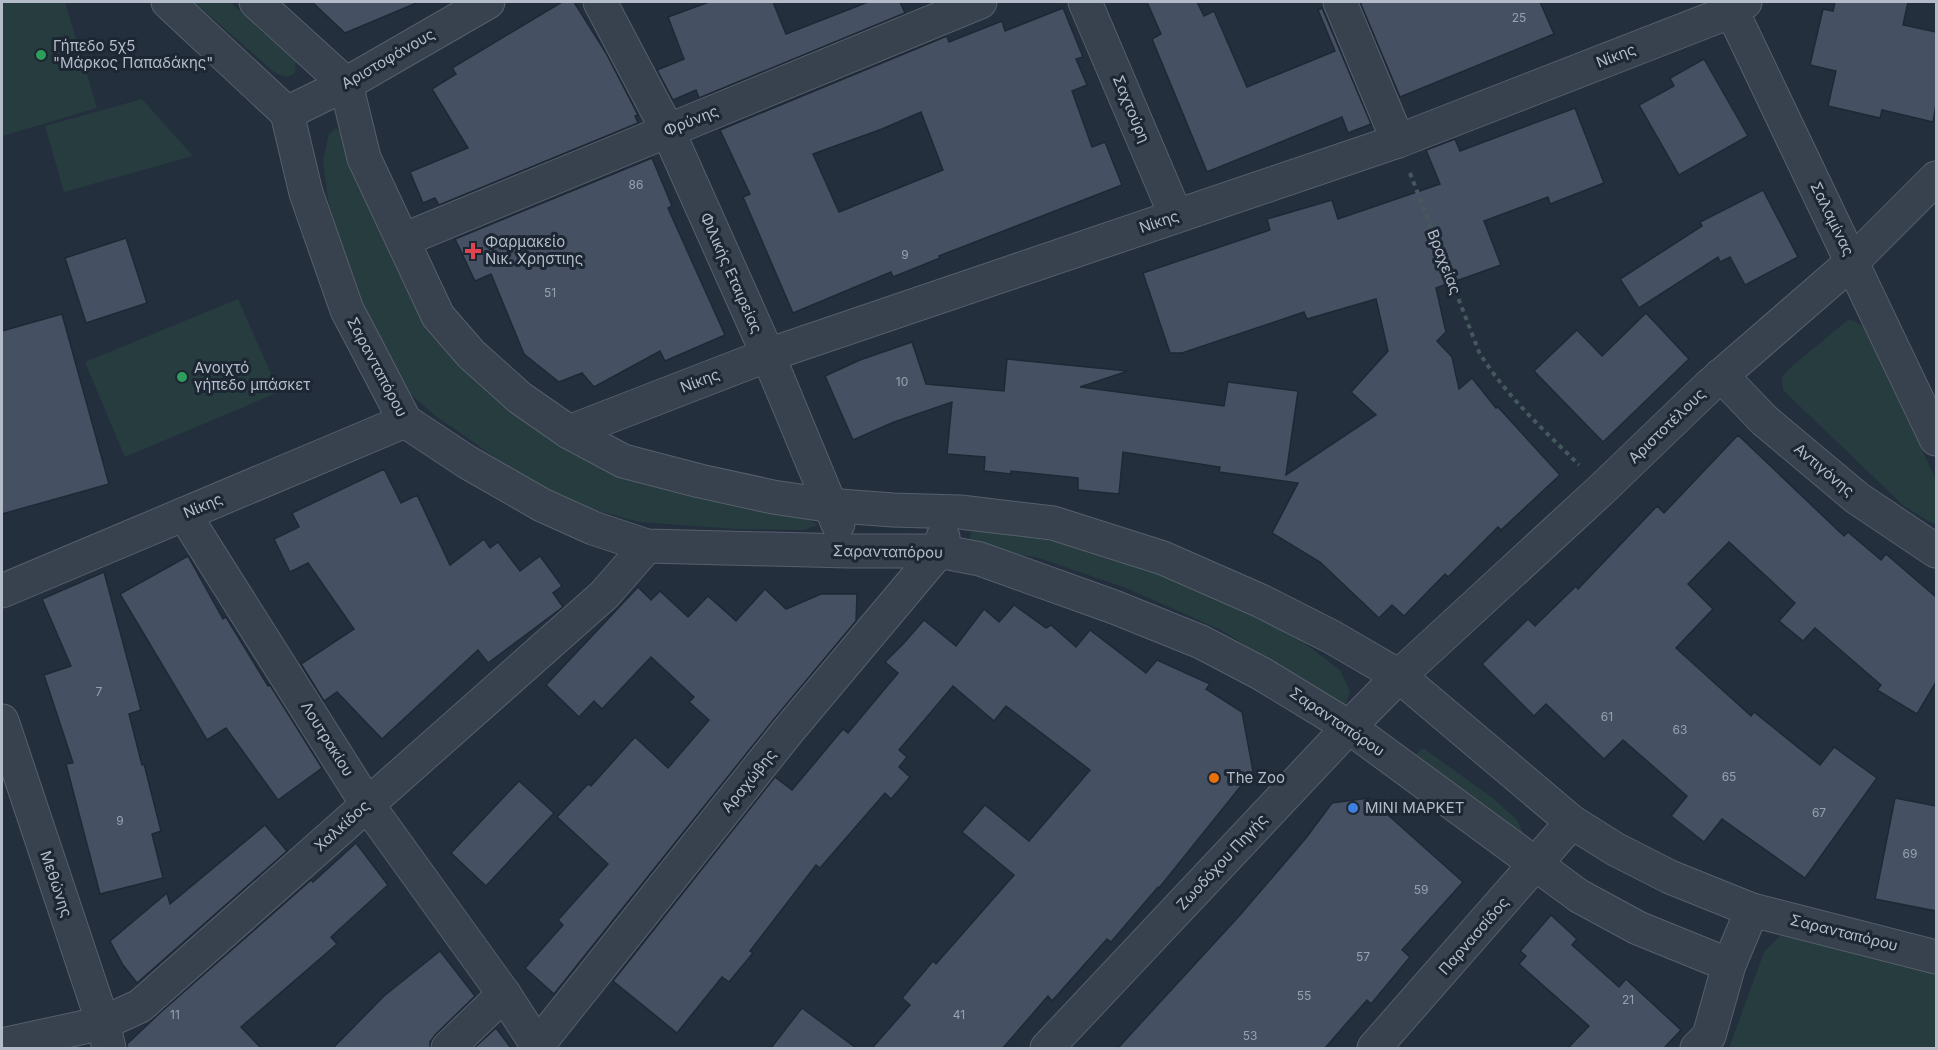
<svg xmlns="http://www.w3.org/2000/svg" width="1938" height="1050" font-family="Inter,sans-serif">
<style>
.green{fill:#263c3f}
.building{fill:#455162;stroke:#1f2835;stroke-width:1.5;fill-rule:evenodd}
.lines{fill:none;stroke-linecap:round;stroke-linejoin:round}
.minor-casing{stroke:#565f6c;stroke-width:35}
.path{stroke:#44595c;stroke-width:4;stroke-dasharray:4.5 4.5;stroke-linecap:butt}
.minor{stroke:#38414e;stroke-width:33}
.leisure-dot{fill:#2e9e5b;stroke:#1d2633;stroke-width:2}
.health-dot{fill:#e0444e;stroke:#1d2633;stroke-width:2}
.food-dot{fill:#e8710a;stroke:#1d2633;stroke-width:2}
.shop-dot{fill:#3f7fe0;stroke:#1d2633;stroke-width:2}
.labels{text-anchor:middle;stroke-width:6;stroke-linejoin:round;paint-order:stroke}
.number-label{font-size:12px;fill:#98a1af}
.poi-label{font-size:15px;fill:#b4bcc9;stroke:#1d2633;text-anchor:start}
.street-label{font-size:15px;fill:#b4bcc9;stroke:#1d2633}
</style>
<rect width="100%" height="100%" fill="#242f3e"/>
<g class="green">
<polygon points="2,2 65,2 97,108 2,136"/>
<polygon points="194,2 230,2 296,62 295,73 287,77 275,73"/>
<polygon points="142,99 193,156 64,192 45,126"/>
<polygon points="336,128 346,136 430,328 641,481 809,520 818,525 804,530 736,529 639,522 574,504 503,463 433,414 407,391 389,366 346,262 328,200 323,160 329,134"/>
<polygon points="238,299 279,392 125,457 85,362"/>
<polygon points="1849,319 1860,324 1866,331 1936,480 1936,524 1928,521 1904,506 1783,390 1782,377 1790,368"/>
<polygon points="986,529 1062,539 1194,580 1292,634 1340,670 1350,692 1346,704 1335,708 1277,665 1221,630 1126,588 1039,558 974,546 970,540 971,532"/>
<polygon points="1423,748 1494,799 1517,820 1527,841 1415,755"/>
<polygon points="1781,935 1936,970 1936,1048 1729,1048 1764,952"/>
</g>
<g class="building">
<polygon points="312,2 419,2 345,33"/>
<polygon points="562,2 574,2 606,53 638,115 635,116 638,123 439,205 435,198 423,203 410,172 468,148 432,89 456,74 452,68"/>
<polygon points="709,2 773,2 786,34 868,2 900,2 905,13 699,98 696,90 673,100 657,70 684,59 668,17"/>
<polygon points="1147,2 1197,2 1204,16 1214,11 1247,87 1335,51 1318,10 1322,8 1371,124 1348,133 1342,117 1207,172 1152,39 1161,34"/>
<polygon points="1360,2 1540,2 1554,34 1400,97"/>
<polygon points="1835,2 1908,2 1903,25 1936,32 1936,104 1933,122 1882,110 1880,118 1828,106 1836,71 1810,65 1823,9 1833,11"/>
<path d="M1063,8L1083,57L1076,59L1087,85L1072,91L1092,147L1105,142L1122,185L939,256L940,258L893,277L891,272L793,313L743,197L750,194L720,130L947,36L949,42L1002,21L1005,31ZM921,112L943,170L839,212L813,154L882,129Z"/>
<polygon points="1704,59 1748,136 1679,175 1639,105 1674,86 1670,78"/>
<polygon points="1575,108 1604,183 1550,204 1548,197 1484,221 1501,265 1436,288 1446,332 1437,341 1452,357 1459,389 1472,378 1496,408 1498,407 1560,475 1501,530 1498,527 1448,577 1445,574 1404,616 1392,605 1379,618 1320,562 1272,533 1298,483 1219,472 1220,467 1123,452 1119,494 1078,490 1078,478 1011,471 1011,474 984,471 985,457 947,454 952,402 894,422 853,440 825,376 860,360 912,342 926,384 1004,391 1007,359 1128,371 1080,387 1224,406 1228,382 1298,391 1286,475 1376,415 1351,392 1388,351 1376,299 1307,319 1304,312 1182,353 1170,353 1143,273 1270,230 1267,219 1332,200 1338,219 1440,184 1426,150 1455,139 1460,151"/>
<polygon points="652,158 672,206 668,208 725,335 665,361 660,351 594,387 582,373 559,382 524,354 491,274 475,281 455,239"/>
<polygon points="1763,190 1798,257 1745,285 1730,257 1720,262 1718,257 1639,308 1620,279 1702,226 1700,222"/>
<polygon points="126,238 147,303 86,323 65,258"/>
<polygon points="1646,313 1689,359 1603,442 1534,371 1577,330 1602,356"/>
<polygon points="62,314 109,484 2,514 2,331"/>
<polygon points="1738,435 1844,536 1848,532 1881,560 1886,554 1936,597 1936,682 1917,714 1877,690 1881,685 1815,628 1803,641 1779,621 1795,603 1729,542 1688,584 1713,609 1676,648 1751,716 1754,712 1820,765 1834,747 1877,778 1805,878 1722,819 1704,842 1671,816 1687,796 1623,740 1604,759 1546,704 1534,716 1482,664 1528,619 1535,626 1576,586 1578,589 1657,506 1664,513"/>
<polygon points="384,469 401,503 417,495 450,565 484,539 490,548 498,542 520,571 540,556 562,586 553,593 563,607 488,663 478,650 382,739 337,692 324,701 301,664 354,629 308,563 290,572 274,539 299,527 292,513"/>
<polygon points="188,556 223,619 226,617 268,686 270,685 322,768 278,800 226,728 207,740 120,594"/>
<polygon points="104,572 141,710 129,714 142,765 144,764 161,831 152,834 163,878 100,894 66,764 73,763 44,675 71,666 42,599"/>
<polygon points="638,587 651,600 660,591 688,617 708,596 736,621 765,589 786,609 821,594 857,594 856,621 774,719 554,994 525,968 563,925 558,920 608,864 557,817 588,784 591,786 635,737 668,768 709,720 689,702 694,697 651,657 602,709 594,701 579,717 546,685"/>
<polygon points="1014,605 1046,628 1051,625 1076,647 1090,630 1146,673 1157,660 1210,684 1206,689 1242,712 1253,771 1159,888 1158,887 1111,942 1107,939 1052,1001 1048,996 1003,1048 872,1048 910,1005 902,998 933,961 936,964 1014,875 962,832 985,805 1029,841 1090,770 1006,706 994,721 953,686 899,750 907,757 899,767 910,777 891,799 885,793 820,868 816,865 750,951 753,953 729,982 722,977 677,1033 613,981 775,777 792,790 843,729 848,733 898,673 885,662 903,644 924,620 956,646 984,609 999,622"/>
<polygon points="519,781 554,813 486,886 451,853"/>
<polygon points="1369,798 1463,882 1402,950 1410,957 1371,1004 1367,1000 1325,1048 1118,1048 1240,915 1306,838 1332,803"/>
<polygon points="1895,798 1936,806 1936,911 1875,899"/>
<polygon points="265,825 287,851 137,983 123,965 110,941 167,893 170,904"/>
<polygon points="356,843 388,885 331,937 337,944 241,1027 261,1048 127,1048 127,1044 161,1012 311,880 313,882"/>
<polygon points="1551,915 1577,939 1572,945 1619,987 1626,979 1681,1030 1664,1048 1568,1048 1589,1026 1519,964 1526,956 1520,951"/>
<polygon points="440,951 475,996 435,1035 430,1042 430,1048 333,1048 384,996"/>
<polygon points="802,1008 856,1048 771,1048"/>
<polygon points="496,1028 511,1048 474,1048"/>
</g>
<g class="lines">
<defs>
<g id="minor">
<polyline points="168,2 287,113 306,193 347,310 367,348 405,421 467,462 542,505 593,528 647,546 848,551 939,551 980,559 1114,607 1201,642 1262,674 1349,727 1579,896 1638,928 1729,965"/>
<polyline points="256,2 346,84 364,158 438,316 471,354 520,398 569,432 623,461 700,481 773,497 826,505 893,510 960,512 1053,523 1163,558 1261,601 1332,637 1399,676 1572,822 1615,849 1670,877 1752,910 1936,957"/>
<polyline points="600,2 668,131 768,355 838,524"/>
<polyline points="1085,2 1176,216"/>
<polyline points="1340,2 1398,141"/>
<polyline points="1725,2 1732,11 1936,439"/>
<polyline points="287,113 346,84 488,2"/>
<polyline points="403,240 980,2"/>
<polyline points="1721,375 1764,420 1857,498 1936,551"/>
<polyline points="569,432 768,355 1398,141 1732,11 1745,2"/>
<polyline points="184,514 367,804 504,994 539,1048"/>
<polyline points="2,591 405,421"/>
<polyline points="2,721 103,1023 109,1048"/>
<polyline points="2,1045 103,1023 140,1006 604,595 647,546"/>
<polyline points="537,1046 788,731 939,551 943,537"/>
<polyline points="448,1048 504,994"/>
<polyline points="1047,1048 1349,727 1399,676 1602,489 1708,387 1852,262 1936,178"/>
<polyline points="1374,1048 1572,822"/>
<polyline points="1697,1048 1709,1036 1729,965 1752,910"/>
</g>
</defs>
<use href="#minor" class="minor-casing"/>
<path class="path" d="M1410,173L1479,352C1505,395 1543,429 1579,465"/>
<use href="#minor" class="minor"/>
</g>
<g class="leisure-dot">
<circle cx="41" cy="55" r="6"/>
<circle cx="182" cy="377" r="6"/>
</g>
<path class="health-dot" d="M470 242h6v6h6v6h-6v6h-6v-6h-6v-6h6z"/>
<circle class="food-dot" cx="1214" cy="778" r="6"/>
<circle class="shop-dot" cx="1353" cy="808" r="6"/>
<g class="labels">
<g class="number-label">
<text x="1519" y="22">25</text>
<text x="636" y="189">86</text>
<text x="905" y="259">9</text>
<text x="550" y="297">51</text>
<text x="902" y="386">10</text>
<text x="99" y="696">7</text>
<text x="1607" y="721">61</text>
<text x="1680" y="734">63</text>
<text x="1729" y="781">65</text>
<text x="1819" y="817">67</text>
<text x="120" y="825">9</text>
<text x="1910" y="858">69</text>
<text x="1421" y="894">59</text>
<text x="1363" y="961">57</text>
<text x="1304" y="1000">55</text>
<text x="1628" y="1004">21</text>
<text x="175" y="1019">11</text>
<text x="959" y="1019">41</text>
<text x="1250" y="1040">53</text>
</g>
<g class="poi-label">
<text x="53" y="51">Γήπεδο 5χ5<tspan x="53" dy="17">"Μάρκος Παπαδάκης"</tspan></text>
<text x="485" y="247">Φαρμακείο<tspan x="485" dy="17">Νικ. Χρηστιης</tspan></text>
<text x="194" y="373">Ανοιχτό<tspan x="194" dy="17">γήπεδο μπάσκετ</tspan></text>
<text x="1226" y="783">The Zoo</text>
<text x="1365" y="813">ΜΙΝΙ ΜΑΡΚΕΤ</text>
</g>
<g class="street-label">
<text transform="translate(1616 56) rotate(-21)" y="5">Νίκης</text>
<text transform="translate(388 59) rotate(-30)" y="5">Αριστοφάνους</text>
<text transform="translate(1131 109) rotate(67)" y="5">Σαχτούρη</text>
<text transform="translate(691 121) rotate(-22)" y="5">Φρύνης</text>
<text transform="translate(1832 219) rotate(64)" y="5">Σαλαμίνας</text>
<text transform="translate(1159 222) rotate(-19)" y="5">Νίκης</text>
<text transform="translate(1444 262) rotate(69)" y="5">Βραχείας</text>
<text transform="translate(731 273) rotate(66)" y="5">Φιλικής Εταιρείας</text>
<text transform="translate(377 367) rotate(62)" y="5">Σαρανταπόρου</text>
<text transform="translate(700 381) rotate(-21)" y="5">Νίκης</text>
<text transform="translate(1667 426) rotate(-44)" y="5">Αριστοτέλους</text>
<text transform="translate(1824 470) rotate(40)" y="5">Αντιγόνης</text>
<text transform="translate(203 506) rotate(-23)" y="5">Νίκης</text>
<text transform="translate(888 552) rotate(1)" y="5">Σαρανταπόρου</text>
<text transform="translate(1337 722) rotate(34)" y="5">Σαρανταπόρου</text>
<text transform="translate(327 739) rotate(58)" y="5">Λουτρακίου</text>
<text transform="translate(749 781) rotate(-51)" y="5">Αραχώβης</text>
<text transform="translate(342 826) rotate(-42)" y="5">Χαλκίδος</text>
<text transform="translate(1222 862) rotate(-47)" y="5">Ζωοδόχου Πηγής</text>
<text transform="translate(56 884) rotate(71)" y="5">Μεθώνης</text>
<text transform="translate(1844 933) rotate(14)" y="5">Σαρανταπόρου</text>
<text transform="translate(1474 936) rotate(-49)" y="5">Παρνασσίδος</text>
</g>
</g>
<rect width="1938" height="1050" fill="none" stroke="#b4bcc9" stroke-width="6"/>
</svg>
